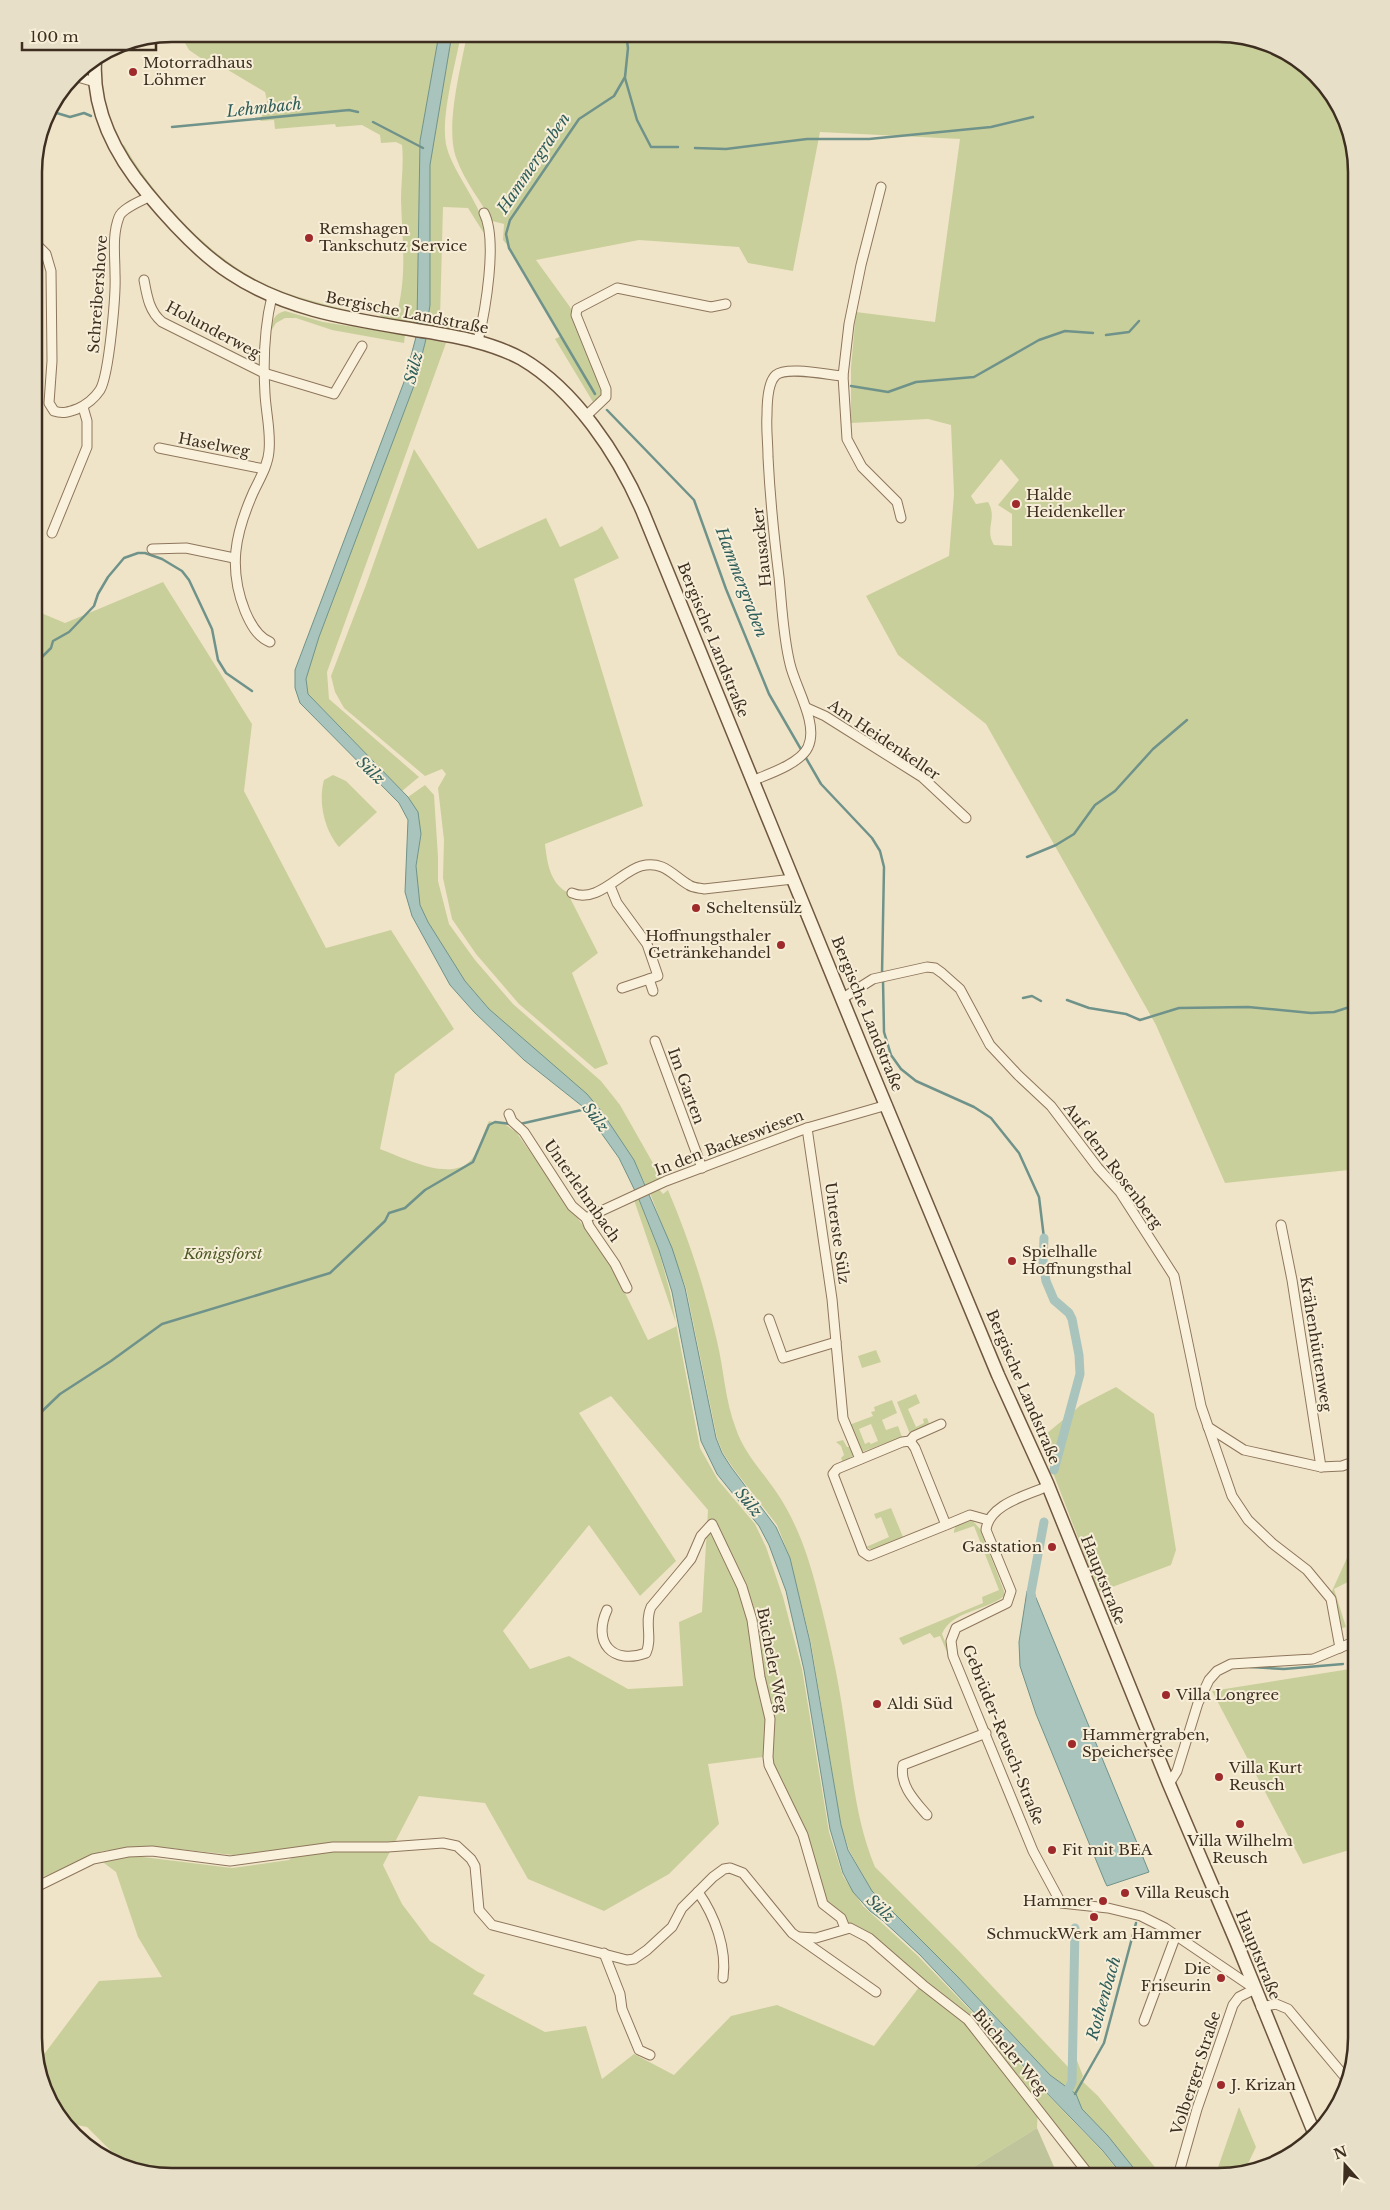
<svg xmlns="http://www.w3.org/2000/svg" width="1390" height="2210" font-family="'Libre Baskerville',serif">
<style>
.green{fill:#c9cf9b;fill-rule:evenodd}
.cemetery{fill:#bfc49a}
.water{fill:#a9c4bc;stroke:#6f938a}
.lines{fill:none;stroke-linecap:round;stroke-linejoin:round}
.stream{stroke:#6f938a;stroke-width:2.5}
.canal{stroke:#a9c4bc;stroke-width:9}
.street-casing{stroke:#8d765c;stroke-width:11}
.secondary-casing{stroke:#6f573f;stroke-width:15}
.street{stroke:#faf1dc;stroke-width:9}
.secondary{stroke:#faf1dc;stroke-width:12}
.poi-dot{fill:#9e2a2b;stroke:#f7eed8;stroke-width:2}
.labels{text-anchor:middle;stroke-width:4;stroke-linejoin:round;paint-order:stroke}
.poi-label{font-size:15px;fill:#3d2e20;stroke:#f7eed8;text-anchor:start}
.street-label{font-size:15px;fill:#3d2e20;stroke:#f7eed8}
.park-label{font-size:15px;font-style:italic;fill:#4d5a26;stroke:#f7eed8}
.water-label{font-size:16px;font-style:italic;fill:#2f5d5a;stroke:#f7eed8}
.rim{fill:none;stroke:#3d2e20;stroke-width:2.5}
</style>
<rect width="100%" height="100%" fill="#f0e4c8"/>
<g class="green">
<path d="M180,34H439L420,141L417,323L383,318L378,313L377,306L386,310L398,309C407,272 402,237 401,200C401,182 404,164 402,145L396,142L381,143L380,135L362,125L336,127L335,124L275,129L274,120L260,121L267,101L265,92L223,67L211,65L189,50Z"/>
<path d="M452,34H461C456,63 439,121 447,148C453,173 488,214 485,235L468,208L443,207L440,319L454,323V327L450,329L427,325L430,305V165Z"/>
<path d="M467,34H1226L1294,57L1342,111L1356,173V1194L1349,1170L1225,1183L1156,1025L986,724L898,655L866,596L949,556L954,494L951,425L928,419L851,423V367L856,312L935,322L960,139L820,132L793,271L748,263L739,247L639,240L536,260L570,307L593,358L603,393L593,402L555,339L561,336L509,247L503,240L504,224L492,221C481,202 464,180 457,160C444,128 461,68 467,34ZM1001,459L1019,480L998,505L1012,514V546L994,545C984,529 998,519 988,502L976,504L971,496Z"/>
<path d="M124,145C153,196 210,258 263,283C293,298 327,304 358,313L355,315L308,304L244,277L202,245L178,220L147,186L122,147Z"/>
<path d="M285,311L323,322L405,335L404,343L332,330L296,318H285L276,323L271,331C272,320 274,314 285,311Z"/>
<polygon points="426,339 446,343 327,672 329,699 419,777 402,791 308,694 306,679 319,637 415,383"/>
<path d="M414,449L478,549L546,518L560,547L597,530L602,526L619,558L574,579L643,806L545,844C547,862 550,883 567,892L598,953L572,973L608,1064L595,1069L519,1004L476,954L452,919L443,878L444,840L438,788L446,774L442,769L425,776L344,708L335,692L331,676L366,585Z"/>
<path d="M163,582L252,724L244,791L326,948L391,930L454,1029L395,1074L380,1149C402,1157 451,1183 471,1160C478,1153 484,1131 489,1121L506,1125L516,1132L612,1266L648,1340L677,1326L634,1200L638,1198L659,1251L670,1292L700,1448L718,1480L755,1524L766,1547L783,1597L802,1669L829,1832L843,1876L863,1906L918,1956L1003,2044L1040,2087L1103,2152L1122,2176H1095L1038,2106L1037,2128L959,2176H164L122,2162L87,2127L71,2124L48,2099L39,2061L99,1981L162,1977L138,1937L116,1872L100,1860L135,1856L232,1868L289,1860L301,1850L233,1855L151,1846L102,1851L36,1880L34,1878V610L65,623ZM611,1396L708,1510L702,1612L679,1622L683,1686L628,1689L569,1656L530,1669L503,1631L589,1525L640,1596L676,1561L579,1413ZM763,1757L797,1833L819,1905L920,1986L874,2046L777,2005L731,2016L674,2075L634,2054L602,2079L586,2026L545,2032L473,1994L485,1975L478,1972L430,1941L402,1904L383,1865L419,1796L485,1803L528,1879L604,1911L669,1874L719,1824L708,1764Z"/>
<path d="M333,775L346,781L377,812L339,847C324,830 318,801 324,780Z"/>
<polygon points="425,785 434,795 438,857 438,881 449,924 475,960 513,1004 601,1081 620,1105 662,1179 646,1186 634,1160 602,1112 586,1094 489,1009 465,981 428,922 420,905 416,868 421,834 408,797"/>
<path d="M659,1189L663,1194L668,1190C689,1239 705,1289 717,1341C724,1370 725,1401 736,1429C744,1453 763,1472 777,1493C797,1523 808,1555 817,1590C828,1632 838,1676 844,1719C852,1769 855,1819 875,1867L960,1952L1069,2068L1068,2058H1076L1083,2076L1081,2080L1098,2096L1162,2176H1140L1108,2136L1082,2109L1075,2094L1050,2075L958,1977L872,1891L849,1850L841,1825L811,1643L790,1558L777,1525L733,1468L723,1453L717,1438L686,1288L650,1193Z"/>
<polygon points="876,1350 881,1362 862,1368 858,1356"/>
<polygon points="1116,1387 1154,1414 1176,1550 1171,1565 1099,1592 1040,1439 1081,1405"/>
<polygon points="916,1394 920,1403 908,1409 916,1427 924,1423 923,1419 927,1418 930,1426 910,1434 897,1402"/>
<path d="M892,1400L897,1413L882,1420L886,1430L898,1426L902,1437L862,1452L858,1447L849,1425L873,1416L871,1412L875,1411L874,1407ZM871,1424L878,1441L871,1444L869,1442L865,1444L859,1429Z"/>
<polygon points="843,1440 847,1447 852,1447 854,1455 843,1463 841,1458 844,1455 841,1446 836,1442"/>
<polygon points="891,1508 903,1537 872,1550 866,1547 889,1537 881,1517 876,1519 874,1514"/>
<path d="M967,1521H973L980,1529L1004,1591V1596C986,1611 951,1611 942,1634L968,1700L940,1636L934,1638L930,1633L903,1645L899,1638L983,1603L982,1597L999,1590L974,1526L954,1533C954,1524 960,1523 967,1521Z"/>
<polygon points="1356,1538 1356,1578 1334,1589 1346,1627 1339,1629 1332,1591"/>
<polygon points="1356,1668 1356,1848 1303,1864 1212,1691"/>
<polygon points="1239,2107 1256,2147 1245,2170 1215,2176"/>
</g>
<polygon class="cemetery" points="1037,2128 1058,2176 959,2176"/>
<g class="water">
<polygon points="439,34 452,34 430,165 430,305 427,325 417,323 420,141"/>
<polygon points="416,337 426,339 415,383 319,637 306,679 308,694 408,797 418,812 421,834 416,866 420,905 428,922 465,981 489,1009 587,1094 602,1112 634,1160 672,1248 685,1288 716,1438 722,1453 731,1467 776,1527 790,1558 810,1642 841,1825 848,1850 872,1891 958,1977 1050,2075 1076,2094 1082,2109 1108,2136 1140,2176 1123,2176 1103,2151 1040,2086 1014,2055 920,1955 882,1920 870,1911 853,1892 843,1873 830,1829 804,1670 786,1591 769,1545 759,1526 717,1474 701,1441 672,1292 659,1250 638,1197 619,1158 582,1106 524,1060 474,1012 450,985 412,916 405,892 408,820 399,803 300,703 295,688 295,670 404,382"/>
<polygon points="1027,1591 1034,1593 1149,1872 1107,1886 1105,1882 1036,1714 1020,1666 1019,1642"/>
</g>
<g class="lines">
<g class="stream">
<polyline points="625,78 637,120 651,147 678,147"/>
<polyline points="50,111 70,117 84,113 91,116"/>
<polyline points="373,122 423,148"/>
<polyline points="172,127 349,110 358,112"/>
<polyline points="695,148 726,149 807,139 869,139 991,127 1033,117"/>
<polyline points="1106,335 1129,332 1139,321"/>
<polyline points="851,386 888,392 916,382 974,377 1039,340 1065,331 1093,333"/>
<polyline points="595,394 509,248 506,234 510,220 579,119 614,96 625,77 628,48 626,34"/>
<polyline points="607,410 694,500 726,589 769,694 821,784 872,838 880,851 884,867 882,974"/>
<polyline points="34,661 42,657 51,648 53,641 69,632 94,606 98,594 108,577 124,558 138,553 145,553 162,559 182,571 189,580 212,629 218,660 226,673 252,691"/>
<polyline points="1027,857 1056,845 1074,834 1095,805 1115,791 1153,749 1187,720"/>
<polyline points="883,980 884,1032 891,1055 901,1069 916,1081 974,1107 991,1118 1019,1153 1039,1197 1044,1238"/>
<polyline points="1023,998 1032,996 1041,1001"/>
<polyline points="1067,1000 1089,1008 1126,1014 1140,1020 1179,1008 1248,1007 1311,1013 1334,1012 1356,1005"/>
<polyline points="520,1124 586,1109"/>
<polyline points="34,1419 60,1394 111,1361 162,1324 330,1273 385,1221 389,1213 405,1208 425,1190 473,1162 489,1125 495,1122 511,1124"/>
<polyline points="1350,1664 1356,1663"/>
<polyline points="1250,1667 1284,1669 1343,1664"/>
<polyline points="1075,2094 1104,2043 1136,1923"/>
</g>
<g class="canal">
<polyline points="1044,1238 1043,1262 1046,1281 1054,1300 1069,1313 1072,1319 1079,1355 1080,1374 1054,1470"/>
<polyline points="1032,1603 1031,1592 1044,1522"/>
<polyline points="1065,2097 1072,2082 1075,1928"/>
</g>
<defs>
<g id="street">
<polyline points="74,76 95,82"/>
<path d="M34,242L46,254L51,271L52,361L49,403L54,411C63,414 69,412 77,409C86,405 94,399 100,390C109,375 116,295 115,274C115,255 112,235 119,217C122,208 142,201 150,196"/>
<path d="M144,280C147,296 149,311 162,322L264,373L334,394L362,346"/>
<path d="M478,341C485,312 498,240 484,213"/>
<polyline points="843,376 847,439 862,467 897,502 901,518"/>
<polyline points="585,417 606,397 606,389 576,315 577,309 617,288 711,307 726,304"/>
<polyline points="159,448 264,469"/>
<polyline points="52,533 87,447 87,421 83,407"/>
<polyline points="152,549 186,548 234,558"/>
<path d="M270,642C257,637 250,623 245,611C228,568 235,534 253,493C259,480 268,466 269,451C271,432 266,413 265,394C263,361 264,329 272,296"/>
<polyline points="807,708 825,716 922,777 966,818"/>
<path d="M754,780C769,774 801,763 808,747C819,724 795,687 790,664C783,636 782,606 779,577C774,537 770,497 768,457C768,443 766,429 767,415C767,404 768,382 776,375C787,366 828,375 843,376L849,324L861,265L881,187"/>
<polyline points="610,886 617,903 647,944 658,976 622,988"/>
<path d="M572,893C597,904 620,872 641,866C664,860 673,876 689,885C693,888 700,888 704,889L793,879"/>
<polyline points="649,979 653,991"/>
<polyline points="843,998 873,979 927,967 935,968 942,973 960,989 990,1045 1018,1075 1051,1106 1098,1168 1120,1192 1174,1276 1201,1406 1232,1496 1248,1520 1272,1543 1307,1570 1331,1599 1340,1648"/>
<polyline points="655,1041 702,1168"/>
<polyline points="509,1114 512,1121 524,1132 572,1206 586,1218 589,1226 615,1264 627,1288"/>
<polyline points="807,1128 832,1299 843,1418 860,1459"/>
<polyline points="586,1218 666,1181 807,1128 887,1105"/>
<polyline points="1281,1225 1292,1280 1321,1467"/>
<polyline points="769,1319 783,1358 836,1342"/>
<polyline points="1208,1427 1244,1450 1321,1467 1342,1466 1356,1461"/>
<polyline points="910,1441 914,1436 941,1424"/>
<path d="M1048,1486C1026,1496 989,1504 986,1530L1011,1591L1007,1603L956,1628L951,1641L953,1656L1033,1851L1061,1903L1108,1908L1141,1916L1165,1928L1255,1989"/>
<polyline points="946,1525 869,1556 863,1552 833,1474 837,1469 902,1442 910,1441 915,1448 946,1525 970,1515 988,1520"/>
<path d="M607,1610C592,1643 613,1665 646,1653C653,1638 644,1622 651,1607L682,1570L691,1559L701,1536L712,1524L742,1587L752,1620L760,1677L770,1719L768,1757L769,1765L803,1835L823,1904L841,1918L845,1928"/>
<polyline points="1169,1784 1177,1771 1198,1703 1209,1680 1217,1671 1231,1664 1313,1659 1356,1641"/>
<path d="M927,1815C915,1801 899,1785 903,1765L986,1733"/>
<polyline points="34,1888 93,1859 128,1852 152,1851 230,1861 333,1847 388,1847 443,1843 457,1846 471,1859 475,1866 479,1910 492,1925 627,1960 634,1959 647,1950 672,1927 682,1908 713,1877 724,1869 730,1868 743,1873 792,1933 876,1992"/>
<path d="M698,1892C715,1916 727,1949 723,1978"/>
<polyline points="799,1937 816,1938 850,1928 869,1938 923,1985 968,2020 1090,2176"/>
<polyline points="604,1953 620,1994 622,2009 639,2050 650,2055"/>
<polyline points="1261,2007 1276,2004 1288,2009 1345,2077"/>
<polyline points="1144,2021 1176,1935"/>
<polyline points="1178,2176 1197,2109 1233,2005 1239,1997 1255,1989"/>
</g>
<path id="secondary" d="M95,61C92,111 116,156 147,193C171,222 199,253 230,273C282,308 343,318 404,328C444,335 485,339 522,359C575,390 618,455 642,510L862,1048L998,1375L1047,1483L1169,1784L1236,1941L1313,2130"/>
</defs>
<use href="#street" class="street-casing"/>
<use href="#secondary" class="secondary-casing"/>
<use href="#street" class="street"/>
<use href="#secondary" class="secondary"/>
</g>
<g class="poi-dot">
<circle cx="133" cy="72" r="5"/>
<circle cx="309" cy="238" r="5"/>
<circle cx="1016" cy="504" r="5"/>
<circle cx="696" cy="908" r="5"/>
<circle cx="781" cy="945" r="5"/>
<circle cx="1012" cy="1261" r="5"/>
<circle cx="1052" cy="1547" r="5"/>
<circle cx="1166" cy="1695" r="5"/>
<circle cx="877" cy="1704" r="5"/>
<circle cx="1072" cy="1744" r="5"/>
<circle cx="1219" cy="1777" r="5"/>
<circle cx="1240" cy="1824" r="5"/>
<circle cx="1052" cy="1850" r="5"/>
<circle cx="1125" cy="1893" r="5"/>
<circle cx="1103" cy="1901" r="5"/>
<circle cx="1094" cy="1917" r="5"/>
<circle cx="1221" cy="1978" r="5"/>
<circle cx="1221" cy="2085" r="5"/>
</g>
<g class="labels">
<g class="poi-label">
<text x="143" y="68">Motorradhaus<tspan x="143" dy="17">Löhmer</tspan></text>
<text x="319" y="234">Remshagen<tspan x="319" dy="17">Tankschutz Service</tspan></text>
<text x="1026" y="500">Halde<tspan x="1026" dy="17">Heidenkeller</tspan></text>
<text x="706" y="913">Scheltensülz</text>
<text x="771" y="941" text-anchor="end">Hoffnungsthaler<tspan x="771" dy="17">Getränkehandel</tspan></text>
<text x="1022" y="1257">Spielhalle<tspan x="1022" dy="17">Hoffnungsthal</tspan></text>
<text x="1042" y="1552" text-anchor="end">Gasstation</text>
<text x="1176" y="1700">Villa Longree</text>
<text x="887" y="1709">Aldi Süd</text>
<text x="1082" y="1740">Hammergraben,<tspan x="1082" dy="17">Speichersee</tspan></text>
<text x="1229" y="1773">Villa Kurt<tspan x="1229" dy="17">Reusch</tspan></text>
<text x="1240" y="1846" text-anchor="middle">Villa Wilhelm<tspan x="1240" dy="17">Reusch</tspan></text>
<text x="1062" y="1855">Fit mit BEA</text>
<text x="1135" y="1898">Villa Reusch</text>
<text x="1093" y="1906" text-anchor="end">Hammer</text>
<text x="1094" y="1939" text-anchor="middle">SchmuckWerk am Hammer</text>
<text x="1211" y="1974" text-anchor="end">Die<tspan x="1211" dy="17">Friseurin</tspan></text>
<text x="1231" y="2090">J. Krizan</text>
</g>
<g class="street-label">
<text transform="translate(98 294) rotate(-86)" y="5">Schreibershove</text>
<text transform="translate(407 313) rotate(11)" y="5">Bergische Landstraße</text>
<text transform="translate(213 330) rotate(28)" y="5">Holunderweg</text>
<text transform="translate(214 445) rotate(11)" y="5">Haselweg</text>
<text transform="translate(762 547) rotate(-96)" y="5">Hausacker</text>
<text transform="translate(713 640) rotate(68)" y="5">Bergische Landstraße</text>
<text transform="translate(884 740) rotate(34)" y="5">Am Heidenkeller</text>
<text transform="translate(867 1014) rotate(68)" y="5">Bergische Landstraße</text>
<text transform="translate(686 1086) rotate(70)" y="5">Im Garten</text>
<text transform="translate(729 1143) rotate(-21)" y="5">In den Backeswiesen</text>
<text transform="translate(1113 1166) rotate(53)" y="5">Auf dem Rosenberg</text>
<text transform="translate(582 1191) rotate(55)" y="5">Unterlehmbach</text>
<text transform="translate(837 1233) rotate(82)" y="5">Unterste Sülz</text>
<text transform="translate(1316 1344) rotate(81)" y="5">Krähenhüttenweg</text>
<text transform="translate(1023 1387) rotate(67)" y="5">Bergische Landstraße</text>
<text transform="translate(1103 1580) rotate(68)" y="5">Hauptstraße</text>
<text transform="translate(772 1660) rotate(79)" y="5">Bücheler Weg</text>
<text transform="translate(1003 1735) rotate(68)" y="5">Gebrüder-Reusch-Straße</text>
<text transform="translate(1258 1955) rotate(68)" y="5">Hauptstraße</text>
<text transform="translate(1010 2052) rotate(50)" y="5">Bücheler Weg</text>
<text transform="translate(1196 2073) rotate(-72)" y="5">Volberger Straße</text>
</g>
<g class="park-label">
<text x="223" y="1259">Königsforst</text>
</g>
<g class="water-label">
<text transform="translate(264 107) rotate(-6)" y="6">Lehmbach</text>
<text transform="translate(533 163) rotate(-56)" y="6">Hammergraben</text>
<text transform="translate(413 368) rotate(-75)" y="6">Sülz</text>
<text transform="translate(742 582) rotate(69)" y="6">Hammergraben</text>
<text transform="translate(371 770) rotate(44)" y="6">Sülz</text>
<text transform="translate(596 1117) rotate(53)" y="6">Sülz</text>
<text transform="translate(749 1502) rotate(51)" y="6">Sülz</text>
<text transform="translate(881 1908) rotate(43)" y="6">Sülz</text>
<text transform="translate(1103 1998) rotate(-74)" y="6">Rothenbach</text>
</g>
</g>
<path d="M0 0H1390V2210H0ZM172 42H1218A130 130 0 0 1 1348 172V2038A130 130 0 0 1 1218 2168H172A130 130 0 0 1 42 2038V172A130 130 0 0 1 172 42Z" fill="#e8dfc9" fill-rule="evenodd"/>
<path class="rim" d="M172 42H1218A130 130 0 0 1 1348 172V2038A130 130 0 0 1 1218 2168H172A130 130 0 0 1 42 2038V172A130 130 0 0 1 172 42Z"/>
<g transform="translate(1345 2165) rotate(340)" stroke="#f7eed8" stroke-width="4" paint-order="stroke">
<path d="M0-4L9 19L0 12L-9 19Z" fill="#3d2e20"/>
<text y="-8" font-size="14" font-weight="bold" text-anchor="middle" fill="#3d2e20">N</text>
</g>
<path d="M22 42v8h134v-8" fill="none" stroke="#3d2e20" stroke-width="2.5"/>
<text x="30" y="42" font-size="15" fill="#3d2e20" stroke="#f7eed8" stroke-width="4" paint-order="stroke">100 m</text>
</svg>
